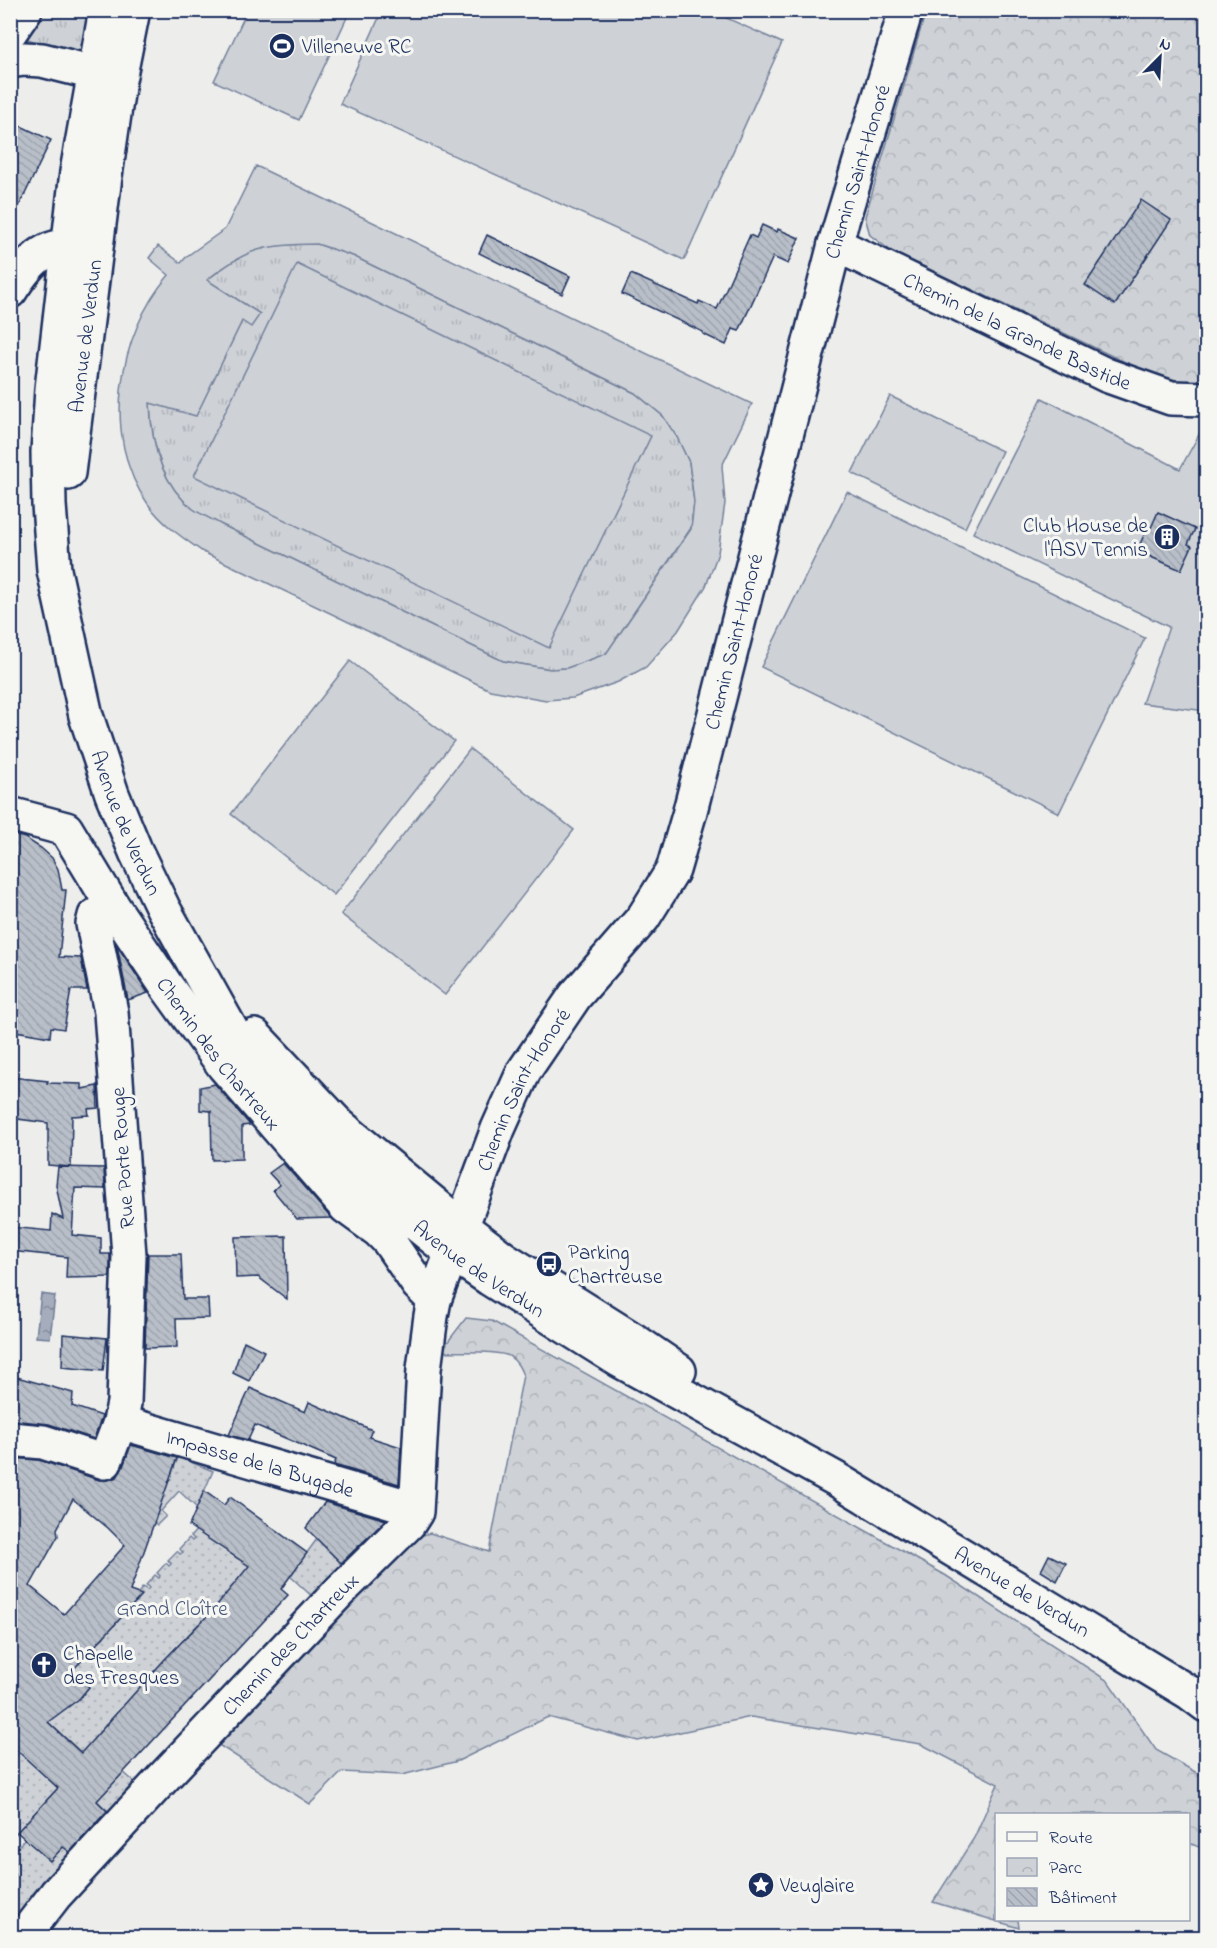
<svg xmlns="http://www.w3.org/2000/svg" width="1217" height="1948" font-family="'Indie Flower',sans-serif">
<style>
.grass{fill:url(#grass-tufts);stroke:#74809a;stroke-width:1.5}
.park{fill:url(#park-crowns);stroke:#74809a;stroke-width:1.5}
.garden{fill:url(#garden-dots);stroke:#74809a;stroke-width:1.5}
.pitch{fill:#ced2d7;stroke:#74809a;stroke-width:1.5;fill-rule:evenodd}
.water{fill:url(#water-ripples);stroke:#6e7a96;stroke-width:1.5}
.building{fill:url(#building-back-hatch);stroke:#1b2f5e;stroke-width:1.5;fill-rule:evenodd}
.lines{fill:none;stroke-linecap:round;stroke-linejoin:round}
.minor-casing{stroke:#1b2f5e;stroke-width:38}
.major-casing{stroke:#1b2f5e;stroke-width:38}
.minor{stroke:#f6f6f2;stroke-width:33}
.major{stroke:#f6f6f2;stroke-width:33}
.labels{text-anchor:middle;stroke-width:6;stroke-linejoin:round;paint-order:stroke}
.poi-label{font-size:21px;fill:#1b2f5e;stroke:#f6f6f2;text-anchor:start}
.street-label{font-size:21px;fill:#1b2f5e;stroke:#f6f6f2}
.park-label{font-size:21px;fill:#48587c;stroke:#f6f6f2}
</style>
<defs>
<pattern id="grass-tufts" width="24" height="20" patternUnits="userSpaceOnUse" patternTransform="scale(1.5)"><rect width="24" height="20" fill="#ced2d7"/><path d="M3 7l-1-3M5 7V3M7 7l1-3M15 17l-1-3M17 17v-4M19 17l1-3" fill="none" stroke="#b0b5bb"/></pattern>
<pattern id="park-crowns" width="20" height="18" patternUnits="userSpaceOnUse" patternTransform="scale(1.5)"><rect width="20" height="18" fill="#ced2d7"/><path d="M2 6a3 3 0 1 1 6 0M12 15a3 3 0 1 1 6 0" fill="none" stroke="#b0b5bb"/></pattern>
<pattern id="garden-dots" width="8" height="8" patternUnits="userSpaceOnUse" patternTransform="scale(1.5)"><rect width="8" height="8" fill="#ced2d7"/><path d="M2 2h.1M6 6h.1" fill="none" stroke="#b0b5bb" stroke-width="1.8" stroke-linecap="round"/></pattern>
<pattern id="water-ripples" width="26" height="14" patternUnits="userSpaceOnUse" patternTransform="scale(1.5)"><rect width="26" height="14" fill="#a5acbc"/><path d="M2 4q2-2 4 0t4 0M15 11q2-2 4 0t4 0" fill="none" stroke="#868c9c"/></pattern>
<pattern id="building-back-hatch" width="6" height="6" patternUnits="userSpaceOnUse" patternTransform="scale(1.5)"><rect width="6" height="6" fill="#b9bfc8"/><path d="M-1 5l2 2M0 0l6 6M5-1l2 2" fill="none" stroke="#9ea4ae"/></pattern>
</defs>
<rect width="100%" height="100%" fill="#edeeec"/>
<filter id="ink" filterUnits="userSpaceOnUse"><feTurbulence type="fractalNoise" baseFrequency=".0167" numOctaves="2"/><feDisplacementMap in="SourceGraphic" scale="12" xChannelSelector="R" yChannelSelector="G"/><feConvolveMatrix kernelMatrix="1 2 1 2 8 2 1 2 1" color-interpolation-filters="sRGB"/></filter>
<g filter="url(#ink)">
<g class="grass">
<polygon points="43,11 87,11 92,21 84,52 73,55 25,38 26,34"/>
<path d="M317,244L353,256L635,393L663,416L677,437L689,462L694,502L691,528L606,654L567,668L550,669L503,661L222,525C213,520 202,515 193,509C160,483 151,442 150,402L196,415L242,321L260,314L207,280C220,270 232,260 246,253C267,243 294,245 317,244Z"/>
</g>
<g class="park">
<polygon points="926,11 1206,11 1206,384 1196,385 1148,373 891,251 870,235 865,217"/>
<path d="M466,1318L492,1321L945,1575L1108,1681L1156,1750L1206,1778V1850L1189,1843L1188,1814H996V1920H1018L1019,1928L933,1902L974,1838L998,1784L921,1744L751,1717L638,1741L548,1717L458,1761L402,1775L342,1772L310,1804L214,1742L390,1544L430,1533L489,1552L523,1375C520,1368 517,1361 509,1356C496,1350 456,1352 440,1352Z"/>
</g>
<g class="garden">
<polygon points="178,1457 213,1471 197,1508 179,1491 161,1511 166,1516 157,1525 134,1503 156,1467 172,1473"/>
<polygon points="199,1527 237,1558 239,1559 242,1556 255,1566 215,1613 212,1610 210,1612 213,1616 198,1624 96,1736 84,1755 37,1712 79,1699 89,1687 68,1669 76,1661 79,1664 81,1661 78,1658 87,1648 90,1651 92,1650 89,1646 98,1636 102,1639 104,1637 101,1634 110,1623 113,1626 115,1625 112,1621 121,1612 125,1614 126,1612 123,1609 132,1599 136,1602 138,1601 135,1597 143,1587 147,1590 149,1588 146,1585 155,1575 159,1578 160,1576 157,1573 166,1563 169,1566 171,1564 168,1560 177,1551 180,1554 183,1552 179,1549 189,1538 192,1541 194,1539 191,1536"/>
<polygon points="317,1539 348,1570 318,1602 290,1576"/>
<polygon points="20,1752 58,1788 12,1838 10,1762"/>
<polygon points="110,1760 141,1788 115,1817 97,1801"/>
<polygon points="25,1838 50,1861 64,1846 78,1857 11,1937 11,1855"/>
</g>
<g class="pitch">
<polygon points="247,11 350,11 299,120 214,81"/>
<polygon points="382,11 711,11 782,43 684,260 340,104"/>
<path d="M256,166L752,404L722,466L725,503L718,553L706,586L678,631L646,667L618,682L573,698L546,700L490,690L203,552C183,538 163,525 148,504C101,439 117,334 169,275L149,258L158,246L181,263L187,256L225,229ZM317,244L353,256L635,393L663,416L677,437L689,462L694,502L691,529L606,654L567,668L550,669L503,661L222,525C213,520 202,515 193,509C160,483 151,442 150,403L196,416L242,321L251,327L260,314L207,280C248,247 265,245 317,244Z"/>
<polygon points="297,264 651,436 549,648 194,476"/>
<polygon points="890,396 1002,451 965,528 852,473"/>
<polygon points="1042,398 1180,469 1206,422 1206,711 1142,703 1169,627 973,533"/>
<polygon points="847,492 1145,638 1059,813 761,667"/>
<polygon points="350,661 454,741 334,895 231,814"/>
<polygon points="470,749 574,830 445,995 341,914"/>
</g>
<polygon class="water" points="41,1294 55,1296 50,1338 36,1337"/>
<g class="building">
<polygon points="10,121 51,140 10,225"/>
<polygon points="1141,200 1171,220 1115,305 1085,285"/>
<polygon points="762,225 777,232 778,229 799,238 788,264 773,257 739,331 733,329 726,345 703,334 703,332 622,294 631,274 698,304 699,301 717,309 750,235 756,238"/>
<polygon points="487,235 570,276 562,294 479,253"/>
<polygon points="1158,512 1195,529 1188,544 1192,546 1181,570 1137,551 1147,528 1150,530"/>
<polygon points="10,834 25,838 41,848 52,858 58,869 62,890 66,890 59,957 81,958 87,990 71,990 64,1029 51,1027 50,1037 10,1030"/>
<polygon points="117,945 148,993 128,1000"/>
<polygon points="10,1077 48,1081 47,1083 82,1084 82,1089 97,1086 98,1108 88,1109 89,1115 72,1116 71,1167 48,1165 48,1123 10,1118"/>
<polygon points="215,1084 250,1125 242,1126 242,1159 212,1160 211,1111 200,1110 200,1087"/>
<polygon points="283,1163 331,1218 297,1219 273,1190 280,1185 269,1173"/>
<polygon points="58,1167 104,1168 105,1189 75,1188 72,1235 101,1238 101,1254 110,1254 110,1277 66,1278 67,1257 10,1251 10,1227 51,1231 52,1214 63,1219 56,1185"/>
<polygon points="286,1236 287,1299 258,1277 236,1278 235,1237"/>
<polygon points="148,1254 181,1254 183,1299 208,1299 209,1318 176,1319 177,1347 145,1348"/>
<polygon points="63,1334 107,1338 103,1371 62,1367"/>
<polygon points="244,1341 264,1351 249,1381 233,1373"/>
<polygon points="10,1375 73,1393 72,1406 102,1416 94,1439 49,1424 10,1420"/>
<polygon points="250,1388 305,1412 309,1402 372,1430 369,1437 401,1447 399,1484 334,1465 336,1460 255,1425 248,1440 229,1435"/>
<path d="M131,1445L177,1458L130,1591L142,1595L71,1672L89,1687L79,1699L48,1722L81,1753L165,1659L212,1611L249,1566L189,1526L204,1491L224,1505L230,1497L307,1553L281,1589L288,1595L97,1801L107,1811L70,1852L63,1847L50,1861L17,1832L58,1788L10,1744V1458L39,1460L99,1480H108L117,1477L122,1469ZM73,1499L108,1528L125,1545L64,1614L30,1586L58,1536L57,1529Z"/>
<polygon points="325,1502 386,1520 341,1563 306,1528"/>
<polygon points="1049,1555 1066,1563 1057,1581 1041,1571"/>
</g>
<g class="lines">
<defs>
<g id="minor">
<polyline points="10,32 25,10"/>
<polyline points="10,61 24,59 42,60 94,73 105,68 117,54"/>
<path id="s1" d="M835,244L1106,375L1171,398L1206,399"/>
<path d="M10,291C25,268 40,246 69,246"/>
<path id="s2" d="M10,814L66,829L112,905L167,987L224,1066L346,1207L379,1231L388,1240L418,1284L434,1300"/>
<path id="s3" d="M120,1422L399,1504"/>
<polyline points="10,1439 43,1442 105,1462 120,1422 124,1403 129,1255 111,1012 93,924 95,916 112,905"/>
<path id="s4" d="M22,1938L56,1894L163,1778L340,1591L409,1523L416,1512L424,1369L431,1316L434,1300L498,1129L524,1071L575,996L643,918L673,870L689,815L835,244L906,10"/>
</g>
<g id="major">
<path id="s5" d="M106,10L77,172L52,389L48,452L49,505L54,570L86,716L112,794L136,852L163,908L234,1035L272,1090L325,1147L401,1212L452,1253L490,1279L619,1360L836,1479L1190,1693L1206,1705"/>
<path id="s6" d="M68,473L105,176L119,80L133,10"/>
<polyline points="255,1036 339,1125 462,1227 503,1258 632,1339 679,1371"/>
</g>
</defs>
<use href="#minor" class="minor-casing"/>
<use href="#major" class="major-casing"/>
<use href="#minor" class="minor"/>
<use href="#major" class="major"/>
</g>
</g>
<defs>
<symbol id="stadium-disc" viewBox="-11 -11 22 22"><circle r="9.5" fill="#1b2f5e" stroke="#f6f6f2"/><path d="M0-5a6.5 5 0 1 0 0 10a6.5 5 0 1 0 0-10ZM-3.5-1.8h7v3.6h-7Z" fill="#fff"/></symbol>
<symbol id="building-disc" viewBox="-11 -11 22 22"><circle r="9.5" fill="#1b2f5e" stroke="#f6f6f2"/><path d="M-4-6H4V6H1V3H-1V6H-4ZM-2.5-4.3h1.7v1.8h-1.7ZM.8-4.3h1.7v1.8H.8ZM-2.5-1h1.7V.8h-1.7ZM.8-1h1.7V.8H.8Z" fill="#fff"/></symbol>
<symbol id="bus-disc" viewBox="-11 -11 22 22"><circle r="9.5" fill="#1b2f5e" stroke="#f6f6f2"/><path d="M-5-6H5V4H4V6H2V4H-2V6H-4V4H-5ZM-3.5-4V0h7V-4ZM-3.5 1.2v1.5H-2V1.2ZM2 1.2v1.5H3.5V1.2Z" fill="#fff"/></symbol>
<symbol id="church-disc" viewBox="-11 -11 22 22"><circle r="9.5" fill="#1b2f5e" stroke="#f6f6f2"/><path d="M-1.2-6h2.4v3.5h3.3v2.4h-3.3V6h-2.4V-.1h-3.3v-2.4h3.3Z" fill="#fff"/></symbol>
<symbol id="sight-disc" viewBox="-11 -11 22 22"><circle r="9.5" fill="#1b2f5e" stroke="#f6f6f2"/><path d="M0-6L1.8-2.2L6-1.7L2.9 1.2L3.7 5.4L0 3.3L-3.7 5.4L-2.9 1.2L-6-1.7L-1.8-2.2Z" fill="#fff"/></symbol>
</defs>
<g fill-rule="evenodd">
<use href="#stadium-disc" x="267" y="31" width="30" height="30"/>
<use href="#building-disc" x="1152" y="522" width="30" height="30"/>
<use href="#bus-disc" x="534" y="1249" width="30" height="30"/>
<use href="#church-disc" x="29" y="1650" width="30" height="30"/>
<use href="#sight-disc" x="746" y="1870" width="30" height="30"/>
</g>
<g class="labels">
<g class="poi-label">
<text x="302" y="53">Villeneuve RC</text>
<text x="1148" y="532" text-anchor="end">Club House de<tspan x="1148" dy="24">l'ASV Tennis</tspan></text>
<text x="568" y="1259">Parking<tspan x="568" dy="24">Chartreuse</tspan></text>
<text x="63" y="1660">Chapelle<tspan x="63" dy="24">des Fresques</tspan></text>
<text x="780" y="1892">Veuglaire</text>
</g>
<g class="street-label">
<text dy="7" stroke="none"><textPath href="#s4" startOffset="2013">Chemin Saint-Honoré</textPath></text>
<text dy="7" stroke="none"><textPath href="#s1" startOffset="202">Chemin de la Grande Bastide</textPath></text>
<text dy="7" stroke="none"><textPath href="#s6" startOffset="138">Avenue de Verdun</textPath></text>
<text dy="7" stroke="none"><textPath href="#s4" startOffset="1527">Chemin Saint-Honoré</textPath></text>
<text dy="7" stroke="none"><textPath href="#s5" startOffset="828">Avenue de Verdun</textPath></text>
<text dy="7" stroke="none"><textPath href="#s2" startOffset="330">Chemin des Chartreux</textPath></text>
<text dy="7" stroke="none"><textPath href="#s4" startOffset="1023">Chemin Saint-Honoré</textPath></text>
<text transform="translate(122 1158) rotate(-94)" y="7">Rue Porte Rouge</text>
<text dy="7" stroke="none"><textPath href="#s5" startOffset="1408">Avenue de Verdun</textPath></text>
<text dy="7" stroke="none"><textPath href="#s3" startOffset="146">Impasse de la Bugade</textPath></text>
<text dy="7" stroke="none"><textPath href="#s5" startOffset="2040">Avenue de Verdun</textPath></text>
<text dy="7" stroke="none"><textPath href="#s4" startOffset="398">Chemin des Chartreux</textPath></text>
</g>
<g class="park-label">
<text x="172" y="1615">Grand Cloître</text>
</g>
</g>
<rect width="1217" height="1948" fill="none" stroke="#f6f6f2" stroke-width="36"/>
<rect x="18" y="18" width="1181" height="1912" fill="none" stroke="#1b2f5e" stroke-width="2" filter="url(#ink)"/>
<rect x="995" y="1813" width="195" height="108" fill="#f6f6f2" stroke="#9ea6b7" stroke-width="1.5"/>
<rect x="1007" y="1832" width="30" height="9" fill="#f6f6f2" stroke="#9ea6b7" stroke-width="1.5"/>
<text x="1049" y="1843" font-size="18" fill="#1b2f5e">Route</text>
<rect x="1007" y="1858" width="30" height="18" fill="url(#park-crowns)" stroke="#9ea6b7" stroke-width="1.5"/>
<text x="1049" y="1873" font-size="18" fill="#1b2f5e">Parc</text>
<rect x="1007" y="1888" width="30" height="18" fill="url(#building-back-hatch)" stroke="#9ea6b7" stroke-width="1.5"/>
<text x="1049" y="1903" font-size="18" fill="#1b2f5e">Bâtiment</text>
<g transform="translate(1160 57) rotate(24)" stroke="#f6f6f2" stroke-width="4.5" paint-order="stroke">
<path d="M0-4.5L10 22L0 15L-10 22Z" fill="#1b2f5e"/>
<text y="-9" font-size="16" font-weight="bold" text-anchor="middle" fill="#1b2f5e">N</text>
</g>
</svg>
